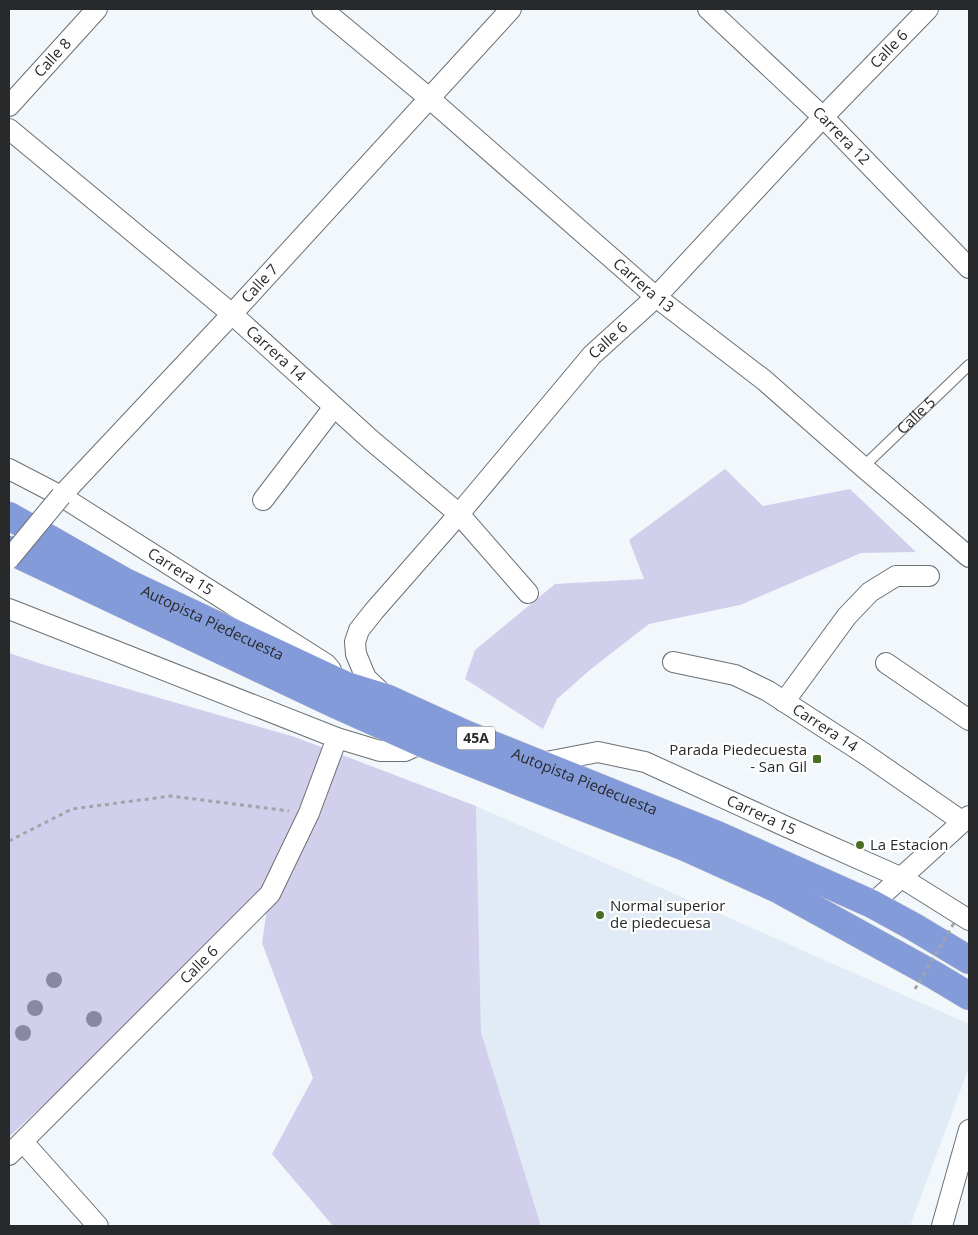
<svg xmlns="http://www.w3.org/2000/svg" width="978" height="1235" font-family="'Open Sans',sans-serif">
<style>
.built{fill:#e0ebf6}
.green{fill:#d2cfec}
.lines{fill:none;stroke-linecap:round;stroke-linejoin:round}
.service-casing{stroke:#6b7074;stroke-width:12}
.minor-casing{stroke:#6b7074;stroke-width:22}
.trunk-casing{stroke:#d4d4d5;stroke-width:29}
.path{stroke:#a1a5a9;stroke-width:3;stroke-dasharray:4 4;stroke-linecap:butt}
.service{stroke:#fff;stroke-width:10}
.minor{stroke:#fff;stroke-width:20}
.trunk{stroke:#849bda;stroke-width:28}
.minor-bridge-casing{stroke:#6b7074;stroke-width:22;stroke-linecap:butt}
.path-bridge{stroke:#a1a5a9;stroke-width:3;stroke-dasharray:4 4;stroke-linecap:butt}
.minor-bridge{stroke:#fff;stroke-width:20}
.tree{fill:#8987a1}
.poi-dot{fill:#4a6d26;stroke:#fff;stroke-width:2}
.labels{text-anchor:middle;stroke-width:4.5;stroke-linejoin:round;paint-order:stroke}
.shield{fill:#fff;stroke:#68696b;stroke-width:1}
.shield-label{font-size:14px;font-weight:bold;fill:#27292b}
.street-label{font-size:15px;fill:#27292b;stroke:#fff}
.poi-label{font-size:15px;fill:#27292b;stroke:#fff;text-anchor:start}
</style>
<rect width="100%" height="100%" fill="#f2f7fc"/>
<polygon class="built" points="476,806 969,1024 969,1067 910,1226 541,1226 481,1032"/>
<g class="green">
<polygon points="725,469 763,506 850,489 916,552 861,553 740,605 649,624 591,669 557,699 543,729 465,679 475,650 555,584 644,579 629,540"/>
<polygon points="9,653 48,666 295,737 476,806 481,1032 541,1226 333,1226 272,1154 313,1078 262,943 269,894 9,1137"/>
</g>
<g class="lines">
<defs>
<g id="service">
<path id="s1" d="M863,467L969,365"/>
</g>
<g id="minor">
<path id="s2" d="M322,9L429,98L656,297L764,380L863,467L969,557"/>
<path id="s3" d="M708,9L823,117L969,268"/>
<path id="s4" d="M9,106L97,9"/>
<path id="s5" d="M9,129L232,314L371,440L459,514L528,593"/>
<path id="s6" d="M9,469L61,496L326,664L331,670"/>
<path id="s7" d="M61,496L232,314L511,9"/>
<polyline points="263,500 334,407"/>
<polyline points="9,609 337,738 380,751 405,751 422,743"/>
<path id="s8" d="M673,662L735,675L768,691L865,754L963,822"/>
<polyline points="886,663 969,720"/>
<path id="s9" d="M385,696L366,678L356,654L355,642L359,630L374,611L459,514L592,355L656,297L823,117L928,9"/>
<polyline points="784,702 847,616 870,592 896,576 929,576"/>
<path id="s10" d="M541,763L598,752L645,762L787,827L902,878L969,920"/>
<polyline points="872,904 969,816"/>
<polyline points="23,1142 98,1226"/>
<path id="s11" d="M9,1155L270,894L309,813L337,738"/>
<polyline points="942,1226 969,1130"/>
</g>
<g id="trunk">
<path id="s12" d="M9,516L125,582L344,685L386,698L465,734L717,835L872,904L914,927L969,960"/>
<polyline points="9,550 335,704 422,743 532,787 685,847 778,889 934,975 969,996"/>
</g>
</defs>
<use href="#service" class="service-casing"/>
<use href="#minor" class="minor-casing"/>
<use href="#trunk" class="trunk-casing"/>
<polyline class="path" points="9,841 72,809 171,796 289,811"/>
<use href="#service" class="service"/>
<use href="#minor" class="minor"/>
<use href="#trunk" class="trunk"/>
<defs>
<polyline id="minor-bridge" points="9,559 61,496"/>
</defs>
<use href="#minor-bridge" class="minor-bridge-casing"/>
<polyline class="path-bridge" points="915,989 954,923"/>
<use href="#minor-bridge" class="minor-bridge"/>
</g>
<g class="tree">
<circle cx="54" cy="980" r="8"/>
<circle cx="35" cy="1008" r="8"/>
<circle cx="94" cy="1019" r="8"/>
<circle cx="23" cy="1033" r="8"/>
</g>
<g class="poi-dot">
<rect x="812" y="754" width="10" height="10" rx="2.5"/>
<circle cx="860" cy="845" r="5"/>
<circle cx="600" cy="915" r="5"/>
</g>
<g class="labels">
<rect class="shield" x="457" y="726.5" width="38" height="23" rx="4"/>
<g class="shield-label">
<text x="476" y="743">45A</text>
</g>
<g class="street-label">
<text dy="5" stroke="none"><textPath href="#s9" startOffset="864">Calle 6</textPath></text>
<text dy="5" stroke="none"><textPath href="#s4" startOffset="65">Calle 8</textPath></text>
<text dy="5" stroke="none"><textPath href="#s3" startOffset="184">Carrera 12</textPath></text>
<text dy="5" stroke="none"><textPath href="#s7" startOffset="291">Calle 7</textPath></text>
<text dy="5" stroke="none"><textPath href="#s2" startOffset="424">Carrera 13</textPath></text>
<text dy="5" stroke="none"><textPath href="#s9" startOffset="459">Calle 6</textPath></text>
<text dy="5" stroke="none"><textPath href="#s5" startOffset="349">Carrera 14</textPath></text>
<text dy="5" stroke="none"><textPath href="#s1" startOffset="74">Calle 5</textPath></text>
<text dy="5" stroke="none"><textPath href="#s6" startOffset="200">Carrera 15</textPath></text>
<text dy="5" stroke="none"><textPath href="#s12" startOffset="230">Autopista Piedecuesta</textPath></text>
<text dy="5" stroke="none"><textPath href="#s8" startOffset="168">Carrera 14</textPath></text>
<text dy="5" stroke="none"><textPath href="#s12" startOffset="635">Autopista Piedecuesta</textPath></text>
<text dy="5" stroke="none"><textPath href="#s10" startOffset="234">Carrera 15</textPath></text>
<text dy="5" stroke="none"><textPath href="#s11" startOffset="269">Calle 6</textPath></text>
</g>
<g class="poi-label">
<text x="807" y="755" text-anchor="end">Parada Piedecuesta<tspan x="807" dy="17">- San Gil</tspan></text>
<text x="870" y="850">La Estacion</text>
<text x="610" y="911">Normal superior<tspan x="610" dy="17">de piedecuesa</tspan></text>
</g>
</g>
<rect width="978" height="1235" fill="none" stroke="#27292b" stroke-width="20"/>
</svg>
